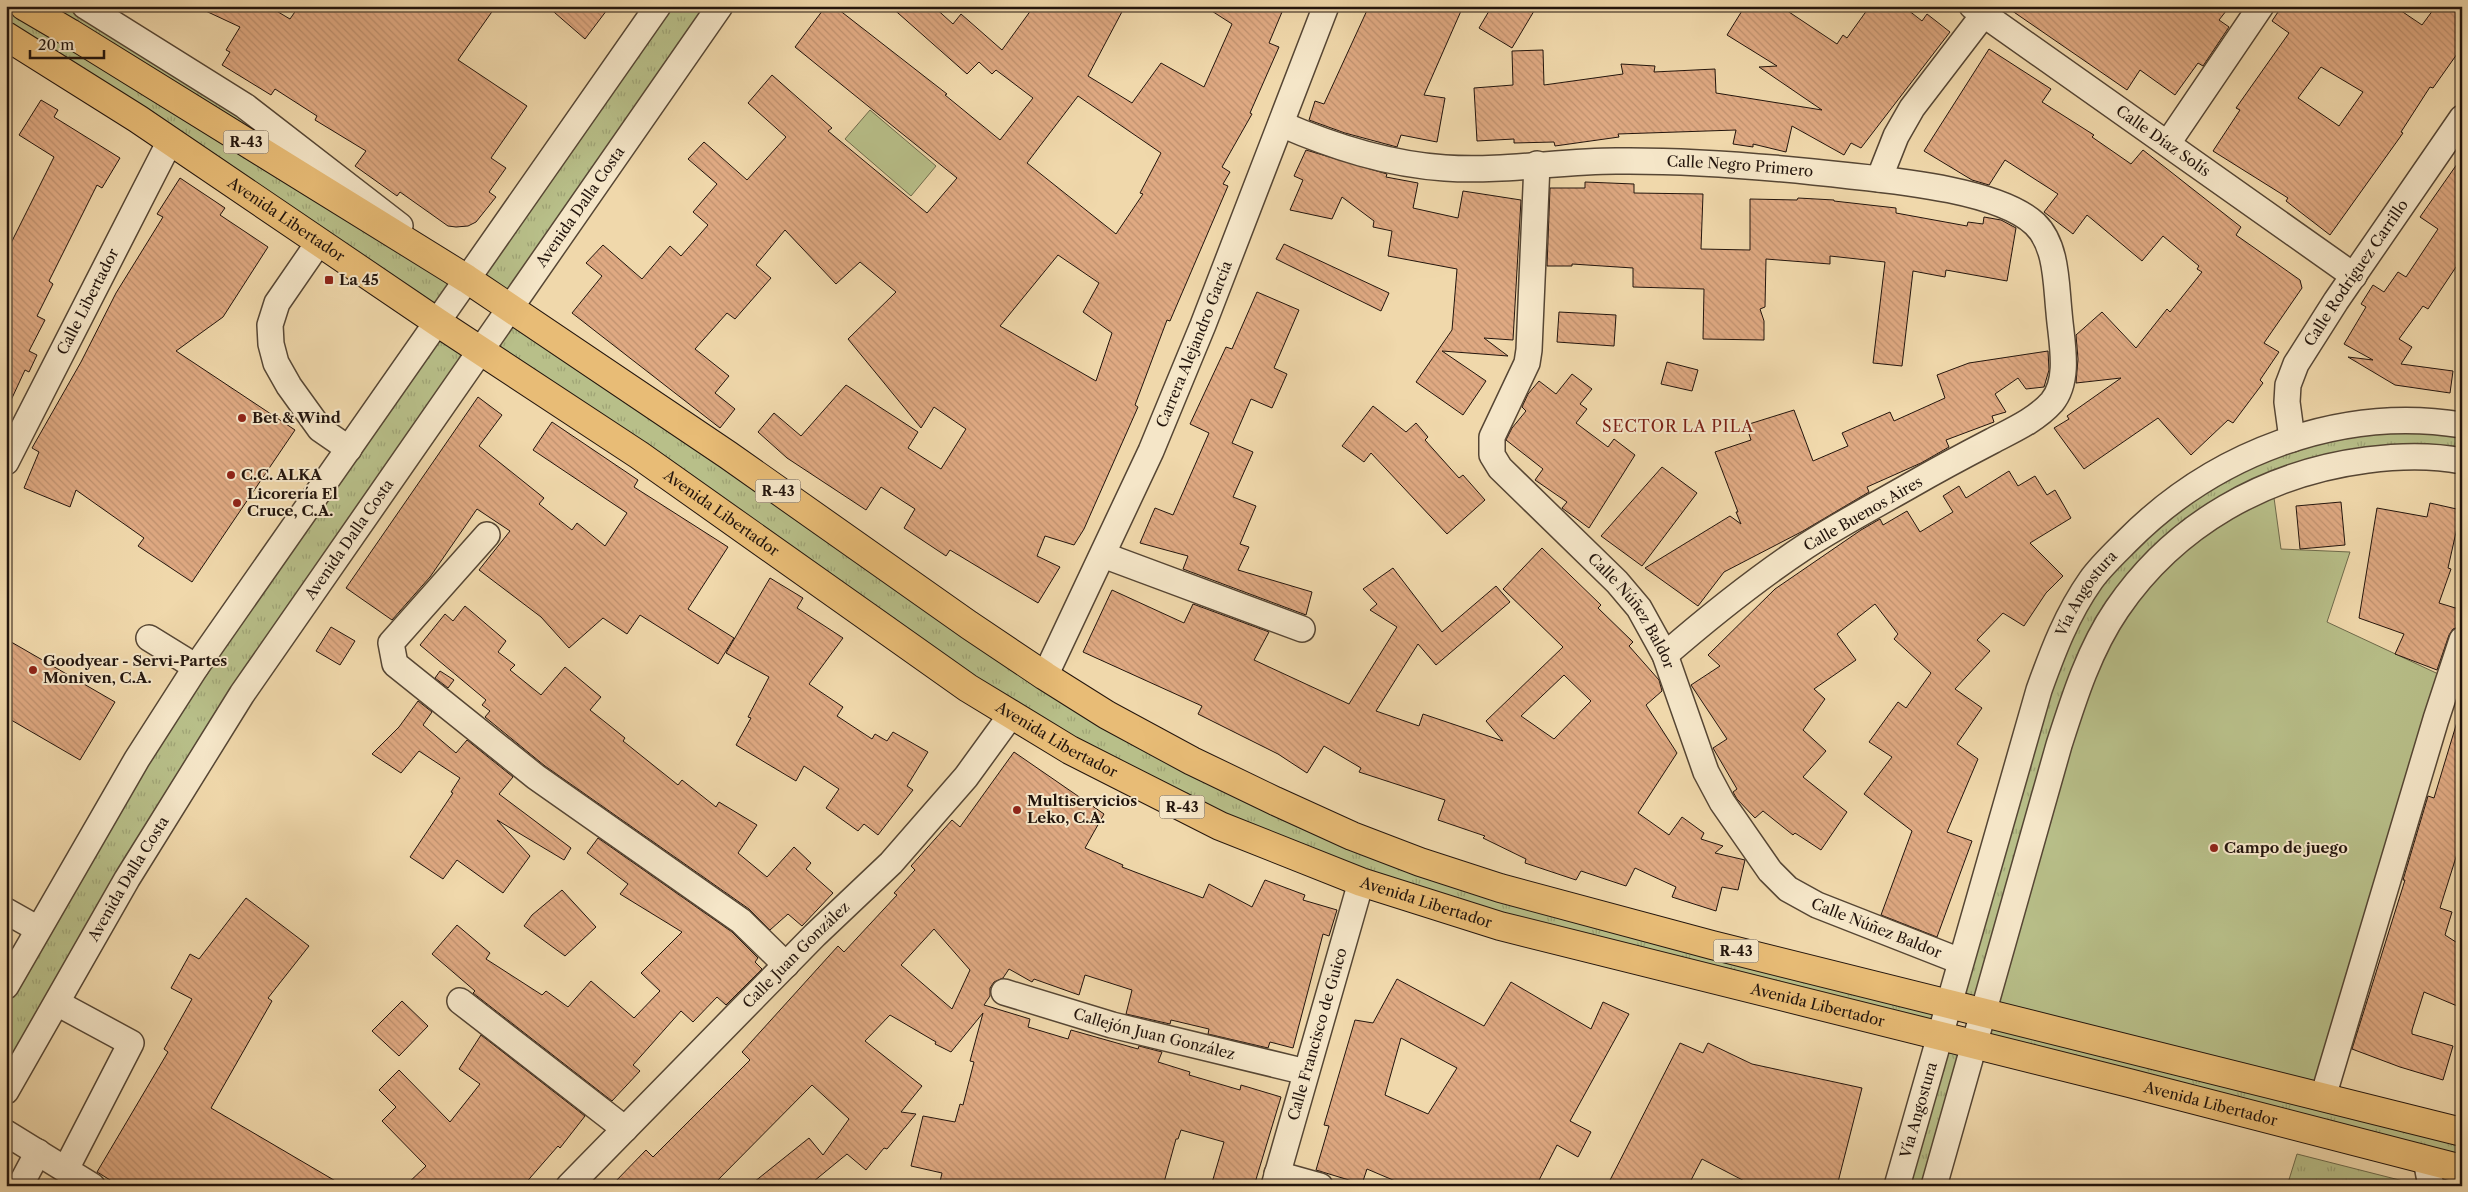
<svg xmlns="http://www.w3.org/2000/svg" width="2468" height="1192" font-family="'Libre Caslon Text',serif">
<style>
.grass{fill:url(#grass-tufts);stroke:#6e6a4b;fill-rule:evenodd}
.park{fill:#b8bf89;stroke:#6e6a4b}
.building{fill:url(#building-back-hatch);stroke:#23150d;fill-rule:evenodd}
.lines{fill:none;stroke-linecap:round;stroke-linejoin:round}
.minor-casing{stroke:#564634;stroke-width:28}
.major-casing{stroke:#23150d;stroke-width:30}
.minor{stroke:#f5e6c8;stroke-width:25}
.major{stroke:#e8bc76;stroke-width:28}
.poi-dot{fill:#8f2418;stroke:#f5e6c8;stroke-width:2}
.labels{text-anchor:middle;stroke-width:4;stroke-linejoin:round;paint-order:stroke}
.shield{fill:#f5e6c8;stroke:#625445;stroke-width:1}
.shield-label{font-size:14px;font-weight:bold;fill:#23150d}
.street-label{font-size:15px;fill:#23150d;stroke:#f5e6c8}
.poi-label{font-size:15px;font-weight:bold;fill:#23150d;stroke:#f5e6c8;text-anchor:start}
.neighbourhood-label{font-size:16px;letter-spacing:1px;fill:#7a1f14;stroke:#f5e6c8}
</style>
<defs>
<pattern id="grass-tufts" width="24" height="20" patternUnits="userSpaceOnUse" patternTransform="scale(1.25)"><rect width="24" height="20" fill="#b8bf89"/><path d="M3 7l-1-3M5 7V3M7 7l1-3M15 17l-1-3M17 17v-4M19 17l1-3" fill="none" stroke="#9ea375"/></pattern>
<pattern id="building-back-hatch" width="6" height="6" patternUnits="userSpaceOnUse" patternTransform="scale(1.25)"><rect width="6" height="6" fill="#dfa982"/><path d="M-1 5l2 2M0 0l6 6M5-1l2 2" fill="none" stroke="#bf916f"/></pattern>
</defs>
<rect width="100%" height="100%" fill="#f0d8ab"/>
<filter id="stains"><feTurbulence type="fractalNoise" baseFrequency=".004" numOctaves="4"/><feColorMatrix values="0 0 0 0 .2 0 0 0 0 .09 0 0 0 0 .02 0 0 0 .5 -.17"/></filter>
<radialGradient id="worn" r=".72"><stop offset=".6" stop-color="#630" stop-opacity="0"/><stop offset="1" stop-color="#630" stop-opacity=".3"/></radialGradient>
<g class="grass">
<path d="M6,6H85L467,279L658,6H720L511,308L969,625L1352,836L1948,1003L2057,640L2146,522L2292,439L2462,425V461L2272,483L1984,1012L2462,1132V1169L1975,1044L1934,1186H1897L1939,1035L1500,926L1141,787L481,351L315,587L6,1091V986L75,863L437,322L6,36ZM467,279L510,308L480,351L437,322ZM1948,1004L1983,1012L1974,1044L1939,1035Z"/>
<polygon points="2297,1154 2423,1186 2287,1186"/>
</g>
<g class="park">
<polygon points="870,110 936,166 911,196 845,139"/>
<polygon points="2272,483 2281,549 2350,552 2327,622 2449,679 2323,1097 1984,1012 2059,745 2136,583"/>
</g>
<g class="building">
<polygon points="195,6 268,6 290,19 299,6 496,6 458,60 527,106 491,158 506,168 489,192 496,197 476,222 468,226 456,227 448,226 400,192 397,196 355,166 366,151 315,120 317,116 275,89 271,95 222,65 230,52 226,50 240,27"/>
<polygon points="547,6 610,6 585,39"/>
<path d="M826,6H834L947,94L945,95L1000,140L1033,98L996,70L992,74L979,62L967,74L890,6H933L953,24L961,14L1002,50L1034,6H1125L1088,76L1132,103L1161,63L1204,87L1232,24L1204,6H1269L1282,12L1269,43L1279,47L1250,113L1252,114L1222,167L1230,172L1223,184L1228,186L1170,321L1167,320L1135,405L1138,407L1084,529L1074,545L1045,536L1037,556L1060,567L1038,603L950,550L946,556L904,528L915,509L881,487L866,510L787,458L758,432L774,413L801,436L846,385L918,432L908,448L941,469L966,429L934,407L921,428L848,339L896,292L860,262L836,284L785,230L756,265L771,278L735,319L727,313L695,349L729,376L715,393L735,409L720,428L572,313L602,276L586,263L603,245L642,279L670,246L681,256L708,225L693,212L717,184L688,159L704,142L747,180L786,137L748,103L772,75L832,128L828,131L927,213L957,178L795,47ZM1078,96L1161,153L1140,193L1143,194L1116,234L1027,163ZM1058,255L1099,283L1083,312L1112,333L1096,381L1000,326Z"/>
<polygon points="1369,6 1450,6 1461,11 1424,95 1445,98 1437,142 1401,135 1397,147 1345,133 1309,120 1315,101 1324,104"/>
<polygon points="1492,6 1537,6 1512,48 1479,28"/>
<polygon points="1745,6 1780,6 1837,44 1843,35 1847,38 1870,6 1903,6 1922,21 1927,14 1950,32 1861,148 1851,143 1844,155 1792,126 1786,152 1753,144 1753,147 1733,144 1736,130 1618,134 1619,137 1555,146 1554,142 1514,143 1514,139 1477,141 1474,88 1513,85 1512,51 1543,50 1544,85 1623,74 1621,64 1655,66 1654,72 1715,69 1716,93 1822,110 1759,67 1777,66 1727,35"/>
<polygon points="2005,6 2230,6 2219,20 2229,27 2203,66 2198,63 2175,95 2140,70 2127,90"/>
<path d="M2282,6H2394L2422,25L2436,6H2462V47L2433,88L2430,87L2401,132L2403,133L2330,235L2286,201L2288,198L2213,151L2240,110L2236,108L2289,33L2272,21ZM2321,67L2363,92L2339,126L2298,98Z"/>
<polygon points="1989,49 2051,89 2042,102 2094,135 2092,137 2131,164 2143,150 2241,227 2236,235 2300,280 2302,288 2264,343 2279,352 2260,380 2263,383 2233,423 2228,420 2191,455 2158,418 2084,469 2054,428 2069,419 2067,416 2121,378 2076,383 2078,359 2076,335 2102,312 2136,348 2167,309 2170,312 2202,272 2197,269 2199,266 2163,236 2142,261 2087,215 2073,234 2044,212 2058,194 2005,160 1989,185 1972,180 1924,151"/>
<polygon points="41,100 58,110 54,117 120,158 102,188 97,185 49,281 53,284 37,316 45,320 29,351 37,355 29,372 25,370 6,411 6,253 54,157 19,135"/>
<polygon points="1306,150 1387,174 1386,177 1418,183 1413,208 1458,218 1463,191 1521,200 1513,340 1484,338 1508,356 1442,351 1486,381 1463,415 1416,382 1452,330 1457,269 1388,256 1392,231 1373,227 1374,221 1342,197 1332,219 1290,210 1303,180 1294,176"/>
<polygon points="2462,157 2462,258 2428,309 2423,306 2399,339 2412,347 2401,364 2453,371 2450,393 2395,385 2348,357 2373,360 2344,344 2366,307 2361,304 2373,285 2384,292 2398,272 2406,277 2438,229 2420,217"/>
<polygon points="180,178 225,208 220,215 268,247 223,317 176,351 295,430 192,582 138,546 144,538 76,490 70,507 24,488 39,452 32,448 81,362 116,293 163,217 157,214"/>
<polygon points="1585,182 1634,184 1634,193 1703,194 1701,249 1750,250 1750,199 1797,200 1798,198 1834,200 1834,201 1896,208 1896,213 1967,226 1968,222 1983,224 1984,217 2001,220 2016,228 2007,281 1946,270 1945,277 1913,271 1902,366 1873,363 1885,262 1830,256 1830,264 1766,259 1765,307 1760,309 1764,321 1764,340 1703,339 1704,289 1633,287 1633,268 1572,264 1572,266 1547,266 1550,188 1585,188"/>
<polygon points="1284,244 1389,293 1381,311 1276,259"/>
<polygon points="1257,292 1299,310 1274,368 1287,374 1272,408 1251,399 1232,443 1253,452 1233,497 1256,506 1240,544 1249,547 1238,570 1312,592 1306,615 1183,569 1188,556 1140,543 1155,508 1173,515 1209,433 1190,424 1226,347 1232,349"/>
<polygon points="1559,312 1616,315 1614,346 1557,342"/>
<polygon points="2048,351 2049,370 2044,387 2026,389 2018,378 1995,394 2006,412 1992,416 1994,422 1946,440 1949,447 1921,463 1867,487 1869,492 1803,531 1724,572 1698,606 1645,568 1730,516 1741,524 1736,512 1738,512 1715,452 1751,440 1746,425 1794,410 1813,461 1848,446 1842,433 1890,412 1894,421 1945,398 1937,375 1969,363"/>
<polygon points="1667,362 1698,370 1692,391 1661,384"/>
<polygon points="1572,374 1592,389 1580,404 1587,409 1576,423 1608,447 1614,439 1635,455 1589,528 1562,508 1567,502 1535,480 1543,469 1506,440 1512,428 1526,411 1522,407 1528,394 1539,381 1556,394"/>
<polygon points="478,397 502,415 479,446 544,498 539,504 572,530 577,523 605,546 627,513 533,450 552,422 638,480 634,487 728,547 688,609 734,638 718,664 640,615 627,634 603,618 569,648 541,617 479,570 510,531 477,509 430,577 392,620 346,588"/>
<polygon points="1373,406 1406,432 1416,423 1428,437 1425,440 1459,478 1463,475 1485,500 1447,534 1371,453 1364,462 1342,446"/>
<polygon points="1662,467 1697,493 1642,566 1601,536"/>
<polygon points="2009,471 2018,486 2035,476 2047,495 2055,490 2071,518 2030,543 2063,576 2046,593 2024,626 2003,613 1977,640 1990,651 1955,689 1982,708 1957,744 1978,759 1947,832 1972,841 1937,937 1881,915 1912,831 1864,794 1892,757 1869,742 1898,702 1906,708 1931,673 1894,639 1898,634 1875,604 1837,634 1856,660 1814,689 1825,699 1803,730 1826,751 1803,777 1847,812 1821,850 1795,833 1793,835 1763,811 1755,818 1737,799 1733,792 1737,789 1713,748 1727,739 1691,685 1720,666 1708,655 1775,589 1861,530 1880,519 1883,525 1907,511 1920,532 1953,512 1943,496 1959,486 1966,498"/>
<polygon points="2341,502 2345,545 2300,549 2296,506"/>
<polygon points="2430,503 2461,510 2448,568 2451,569 2439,603 2462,610 2462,626 2453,629 2449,635 2437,670 2395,654 2404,634 2359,618 2377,508 2427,517"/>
<path d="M1542,548L1601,605L1598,608L1633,642L1629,646L1659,680L1662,691L1646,705L1677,753L1638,813L1669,835L1682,817L1704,833L1701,839L1723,846L1715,853L1745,860L1738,890L1722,887L1716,911L1672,897L1676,887L1635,868L1626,886L1581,871L1576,880L1525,863L1526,859L1483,838L1485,836L1438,820L1445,800L1359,772L1361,768L1324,746L1307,773L1278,754L1198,714L1202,706L1083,652L1112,590L1184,623L1193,604L1269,632L1254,660L1349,704L1397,627L1370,610L1377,604L1363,589L1393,568L1442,632L1496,586L1510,602L1436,665L1418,644L1376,711L1419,726L1423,714L1503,741L1486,721L1563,647L1503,589ZM1564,675L1591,701L1554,739L1521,716Z"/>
<polygon points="770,578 803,598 797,608 843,638 809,684 843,707 837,716 872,739 875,734 887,741 893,732 928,752 907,786 913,790 878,835 864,824 858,831 826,808 839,789 804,766 796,781 736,745 751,718 748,717 769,677 726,653"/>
<polygon points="465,606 506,641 498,652 515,665 510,670 541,695 565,667 601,697 590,710 625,738 623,741 678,785 682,780 716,807 719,802 757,825 738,853 767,877 794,847 811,863 806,869 833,893 802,926 788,914 770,930 749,909 545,766 485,717 490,711 482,705 486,700 420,645 445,614 453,621"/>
<polygon points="331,627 355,641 340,665 316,651"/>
<polygon points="6,639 115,702 80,760 6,717"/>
<polygon points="440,671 454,680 448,688 435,678"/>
<polygon points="418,701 432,712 423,725 456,753 467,740 513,777 499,794 571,848 564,860 497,820 530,856 503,893 457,860 443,879 410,857 453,793 451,792 460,778 419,751 401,773 372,754 399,727"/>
<polygon points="2457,722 2462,723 2462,855 2457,854 2440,908 2452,912 2445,935 2462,946 2462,1008 2424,992 2412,1030 2412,1034 2453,1046 2443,1080 2400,1067 2352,1049 2405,880 2403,880 2428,796 2434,798"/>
<path d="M1014,752L1104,814L1085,848L1123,865L1122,867L1203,898L1209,884L1252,907L1265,880L1305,895L1303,900L1337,910L1329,936L1323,934L1293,1048L1270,1042L1268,1048L1208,1034L1209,1029L1171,1020L1170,1024L1126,1014L1132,990L1085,975L1079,995L1034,979L1032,982L1009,969L1003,978L994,982L990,988V996L984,1005L1030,1019L1028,1027L1068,1039L1071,1030L1138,1049L1139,1046L1162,1052L1158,1062L1190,1072L1189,1075L1240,1090L1241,1085L1281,1097L1254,1186H1211L1224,1142L1181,1130L1178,1139H1176L1163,1186H939L942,1173L911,1166L923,1116L955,1122L960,1104L963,1105L974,1062L970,1061L983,1013L951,1052L935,1044L936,1042L890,1015L865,1041L922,1086L901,1112L916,1114L887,1149L884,1148L866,1170L847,1154L808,1186H749L809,1138L823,1155L849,1119L812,1085L712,1186H611L646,1150L653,1157L750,1060L742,1052L838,946L844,952L897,895L894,893L915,870L911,866L952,820L960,827ZM934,929L970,970L952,1009L901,965Z"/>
<polygon points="598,838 732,932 758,958 755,962 762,969 726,1005 717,997 693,1022 681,1011 633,1065 640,1071 612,1101 473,993 475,991 432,954 457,925 490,953 486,959 542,995 546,991 568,1007 591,981 634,1018 660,991 641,973 682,932 620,894 628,884 587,853"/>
<polygon points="562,890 596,927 565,956 524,926 532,915"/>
<polygon points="246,898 309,946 268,998 272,1001 211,1108 344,1186 120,1186 97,1172 168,1052 164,1049 192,999 171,988 190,954 199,959"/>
<path d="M1397,979L1484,1026L1511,982L1591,1029L1603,1002L1629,1014L1570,1121L1591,1132L1578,1157L1557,1145L1536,1186H1407L1367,1169L1362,1184L1316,1170L1329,1126L1324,1125L1355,1020L1373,1023ZM1401,1038L1457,1068L1428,1114L1385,1095Z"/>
<polygon points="402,1001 428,1026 399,1056 372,1031"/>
<polygon points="481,1035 585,1116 560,1148 558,1146 523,1186 405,1186 426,1166 382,1121 396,1107 379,1090 399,1070 450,1122 480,1084 459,1069"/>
<polygon points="1680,1043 1703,1053 1708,1043 1752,1064 1862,1088 1837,1186 1754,1186 1702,1159 1688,1186 1607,1186"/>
</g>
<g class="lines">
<defs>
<g id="minor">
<polyline points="85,6 245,106 400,226"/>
<path id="s1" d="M1972,6L2354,276"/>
<path id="s2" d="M1281,124C1334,147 1387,164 1445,168C1502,172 1560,161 1616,161C1695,160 1773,167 1851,176C1899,181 2000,191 2035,224C2057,245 2056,284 2059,312C2061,340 2071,379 2052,402C2036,420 2013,430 1992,441C1965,455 1937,470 1911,485C1876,505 1840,524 1806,546C1756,579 1710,616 1665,655"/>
<polyline points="2168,143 2261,6"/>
<path id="s3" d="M1537,164L1529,350L1527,363L1492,437V455L1500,468L1617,582L1639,608L1665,655L1706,772L1722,802L1770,871L1788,889L1817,905L1960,961"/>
<polyline points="1879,179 1896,136 1912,108 1984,14"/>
<polyline points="319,242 277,303 270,325 271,344 276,363 289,386 320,429 349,449"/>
<path id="s4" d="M2292,439L2287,402L2288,385L2296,364L2336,301L2462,118"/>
<path id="s5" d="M6,462L170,141"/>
<polyline points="487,535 391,643 395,664 536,777 741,921 786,965"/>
<polyline points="1103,555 1302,629"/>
<polyline points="149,638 196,667"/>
<path id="s6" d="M1045,676L1151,451L1203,325L1326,6"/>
<polyline points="6,911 38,929"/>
<polyline points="6,986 137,759 196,667 658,6"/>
<path id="s7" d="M1004,992L1112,1025L1306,1072"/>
<polyline points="460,1001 625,1129"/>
<polyline points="57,1003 131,1043 66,1169"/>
<path id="s8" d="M6,1091L127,879L242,694L720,6"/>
<polyline points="2323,1097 2436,719 2462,640"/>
<polyline points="6,1133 92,1186"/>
<polyline points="2426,1160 2431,1186"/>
<polyline points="1277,1174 1320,1186"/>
<polyline points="20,1186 38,1152"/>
<path id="s9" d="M569,1186L815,935L891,863L966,777L1011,715"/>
<path id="s10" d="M1274,1186L1361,882"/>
<path id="s11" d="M1897,1186L2039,690C2053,651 2067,614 2091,580C2101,566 2115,553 2127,541C2213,454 2339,405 2462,425"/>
<path d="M1934,1186L2059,745C2074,698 2089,650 2117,609C2175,524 2266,473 2367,460C2398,456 2431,455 2462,461"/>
</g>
<g id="major">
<polyline points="24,6 70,33 467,279 728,455 969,625 1045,676 1107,715 1192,761 1275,801 1352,836 1420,862 1500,888 1712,945 2462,1132"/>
<path id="s12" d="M6,36L138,119L437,322L639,455L968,688L1070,750L1220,826L1361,882L1500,926L2129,1083L2462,1169"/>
</g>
</defs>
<use href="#minor" class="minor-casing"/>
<use href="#major" class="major-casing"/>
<use href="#minor" class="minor"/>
<use href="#major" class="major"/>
</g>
<g class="poi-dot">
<rect x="324" y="275" width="10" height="10" rx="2.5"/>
<circle cx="242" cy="418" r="5"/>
<circle cx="231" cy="475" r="5"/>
<circle cx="237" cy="503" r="5"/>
<circle cx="33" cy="670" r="5"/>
<circle cx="1017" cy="810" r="5"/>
<circle cx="2214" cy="848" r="5"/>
</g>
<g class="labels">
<g class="shield">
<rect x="223.5" y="130.5" width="45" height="23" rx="4"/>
<rect x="755.5" y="479.5" width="45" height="23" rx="4"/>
<rect x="1159.5" y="795.5" width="45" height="23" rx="4"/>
<rect x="1713.5" y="939.5" width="45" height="23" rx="4"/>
</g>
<g class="shield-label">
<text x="246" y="147">R-43</text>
<text x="778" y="496">R-43</text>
<text x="1182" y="812">R-43</text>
<text x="1736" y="956">R-43</text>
</g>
<g class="street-label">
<text dy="5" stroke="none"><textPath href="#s1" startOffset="234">Calle Díaz Solís</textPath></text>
<text dy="5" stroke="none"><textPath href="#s2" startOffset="466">Calle Negro Primero</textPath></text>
<text dy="5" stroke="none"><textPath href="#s8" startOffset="1055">Avenida Dalla Costa</textPath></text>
<text dy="5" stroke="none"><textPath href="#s12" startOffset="335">Avenida Libertador</textPath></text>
<text dy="5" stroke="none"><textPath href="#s4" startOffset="186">Calle Rodríguez Carrillo</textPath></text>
<text dy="5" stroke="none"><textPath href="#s5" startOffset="180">Calle Libertador</textPath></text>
<text dy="5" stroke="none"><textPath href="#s6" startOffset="364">Carrera Alejandro García</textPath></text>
<text dy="5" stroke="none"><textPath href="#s12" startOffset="860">Avenida Libertador</textPath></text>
<text transform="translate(1863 514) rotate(-30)" y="5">Calle Buenos Aires</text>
<text dy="5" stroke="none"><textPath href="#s8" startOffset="650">Avenida Dalla Costa</textPath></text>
<text dy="5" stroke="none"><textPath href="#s11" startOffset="624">Vía Angostura</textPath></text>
<text dy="5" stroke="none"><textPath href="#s3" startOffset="510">Calle Núñez Baldor</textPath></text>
<text dy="5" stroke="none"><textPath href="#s12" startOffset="1265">Avenida Libertador</textPath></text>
<text dy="5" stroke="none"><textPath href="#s8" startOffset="245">Avenida Dalla Costa</textPath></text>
<text dy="5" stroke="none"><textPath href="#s12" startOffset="1670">Avenida Libertador</textPath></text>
<text dy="5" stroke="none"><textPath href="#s3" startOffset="930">Calle Núñez Baldor</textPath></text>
<text dy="5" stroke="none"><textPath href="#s9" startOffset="324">Calle Juan González</textPath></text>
<text dy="5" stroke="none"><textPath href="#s12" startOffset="2075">Avenida Libertador</textPath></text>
<text dy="5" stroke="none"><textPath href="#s7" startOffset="156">Callejón Juan González</textPath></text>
<text dy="5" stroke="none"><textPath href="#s10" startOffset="158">Calle Francisco de Guico</textPath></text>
<text dy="5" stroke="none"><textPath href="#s12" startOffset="2480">Avenida Libertador</textPath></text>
<text dy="5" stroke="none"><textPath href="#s11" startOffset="79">Vía Angostura</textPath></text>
</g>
<g class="poi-label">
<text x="339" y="285">La 45</text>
<text x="252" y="423">Bet &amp; Wind</text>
<text x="241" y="480">C.C. ALKA</text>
<text x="247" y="499">Licorería El<tspan x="247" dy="17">Cruce, C.A.</tspan></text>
<text x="43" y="666">Goodyear - Servi-Partes<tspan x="43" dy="17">Moniven, C.A.</tspan></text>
<text x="1027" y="806">Multiservicios<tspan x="1027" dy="17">Leko, C.A.</tspan></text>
<text x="2224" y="853">Campo de juego</text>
</g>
<g class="neighbourhood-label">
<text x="1678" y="432">SECTOR LA PILA</text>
</g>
</g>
<rect width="2468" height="1192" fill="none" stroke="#f0d8ab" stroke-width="25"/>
<rect x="8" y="8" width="2453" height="1177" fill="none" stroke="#23150d" stroke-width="2.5"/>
<rect x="12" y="12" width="2443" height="1167" fill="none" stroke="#23150d"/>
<path d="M30 50v8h74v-8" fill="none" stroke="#23150d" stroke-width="2.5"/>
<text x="38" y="50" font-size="15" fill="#23150d" stroke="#f5e6c8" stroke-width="4" paint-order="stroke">20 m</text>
<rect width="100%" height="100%" filter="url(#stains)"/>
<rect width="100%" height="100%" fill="url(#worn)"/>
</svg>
